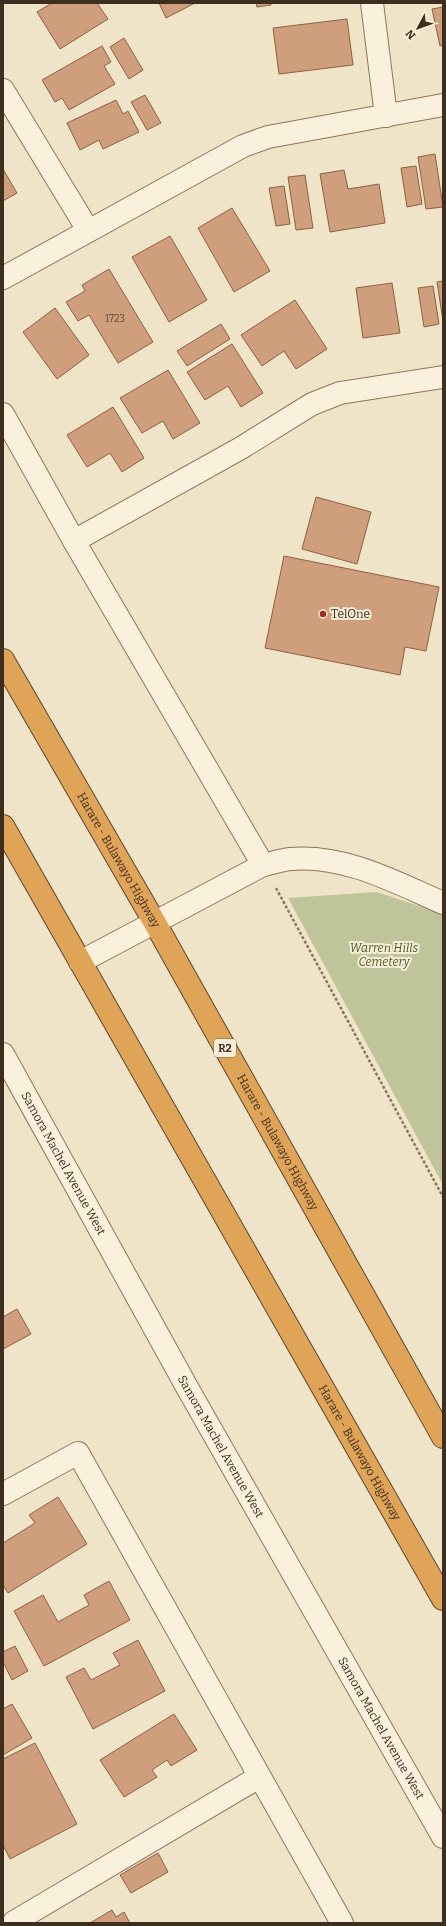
<svg xmlns="http://www.w3.org/2000/svg" width="446" height="1926" font-family="Bitter,serif">
<style>
.cemetery{fill:#bfc49a}
.building{fill:#cf9f7d;stroke:#8d5f41}
.lines{fill:none;stroke-linecap:round;stroke-linejoin:round}
.minor-casing{stroke:#8d765c;stroke-width:24}
.highway-casing{stroke:#5b4430;stroke-width:24}
.path{stroke:#8d765c;stroke-width:2.5;stroke-dasharray:3 2;stroke-linecap:butt}
.minor{stroke:#faf1dc;stroke-width:22}
.highway{stroke:#e0a458;stroke-width:22}
.poi-dot{fill:#9e2a2b;stroke:#f7eed8;stroke-width:1.5}
.labels{text-anchor:middle;stroke-width:4;stroke-linejoin:round;paint-order:stroke}
.number-label{font-size:10px;fill:#624a37}
.shield{fill:#f7eed8;stroke:#756857;stroke-width:1}
.shield-label{font-size:11px;font-weight:bold;fill:#3d2e20}
.poi-label{font-size:12px;fill:#3d2e20;stroke:#f7eed8;text-anchor:start}
.street-label{font-size:12px;fill:#3d2e20;stroke:#f7eed8}
.park-label{font-size:12px;font-style:italic;fill:#4d5a26;stroke:#f7eed8}
</style>
<rect width="100%" height="100%" fill="#f0e4c8"/>
<polygon class="cemetery" points="377,892 443,914 443,1185 288,898"/>
<g class="building">
<polygon points="52,3 97,3 108,19 60,49 37,12"/>
<polygon points="159,3 195,3 166,18"/>
<polygon points="256,3 271,3 271,5 257,7"/>
<polygon points="443,7 443,45 440,46 432,9"/>
<polygon points="347,19 353,65 279,74 273,28"/>
<polygon points="124,38 143,70 129,79 110,47"/>
<polygon points="102,46 111,62 104,66 115,84 69,110 62,98 55,102 42,80"/>
<polygon points="145,95 161,123 147,130 131,102"/>
<polygon points="116,100 123,114 128,111 139,132 103,149 99,140 80,150 67,123"/>
<polygon points="435,154 443,207 426,209 418,157"/>
<polygon points="416,166 422,204 407,207 401,168"/>
<polygon points="3,169 17,193 3,201"/>
<polygon points="344,170 348,189 379,184 385,223 330,232 320,174"/>
<polygon points="305,175 313,228 296,230 288,177"/>
<polygon points="284,186 290,224 276,226 269,188"/>
<polygon points="232,208 270,271 234,292 198,228"/>
<polygon points="170,236 207,300 169,322 132,257"/>
<polygon points="109,269 153,342 118,363 89,315 78,321 66,302 85,291 82,285"/>
<polygon points="443,281 443,321 437,282"/>
<polygon points="392,283 400,333 363,338 356,288"/>
<polygon points="433,286 439,324 424,327 418,288"/>
<polygon points="295,300 327,349 296,369 284,351 262,366 241,335"/>
<polygon points="55,308 89,355 57,379 23,332"/>
<polygon points="221,324 230,339 187,366 177,351"/>
<polygon points="232,344 263,393 241,407 228,386 205,400 187,372"/>
<polygon points="168,370 200,423 173,439 163,421 142,433 120,398"/>
<polygon points="113,407 144,458 122,472 110,453 87,467 67,435"/>
<polygon points="316,497 371,512 357,564 302,549"/>
<polygon points="284,556 439,587 426,651 405,647 400,675 265,648"/>
<polygon points="17,1309 31,1334 3,1349 3,1317"/>
<polygon points="58,1497 87,1544 8,1593 3,1585 3,1543 35,1523 29,1515"/>
<polygon points="109,1581 130,1620 44,1666 14,1611 43,1595 58,1622 89,1605 84,1595"/>
<polygon points="138,1640 165,1691 93,1729 66,1677 84,1668 91,1680 120,1665 113,1653"/>
<polygon points="15,1646 28,1671 12,1680 3,1662 3,1652"/>
<polygon points="12,1704 32,1738 3,1755 3,1709"/>
<polygon points="174,1714 197,1750 171,1766 167,1760 152,1770 157,1777 124,1797 100,1760"/>
<polygon points="35,1743 77,1824 10,1859 3,1845 3,1759"/>
<polygon points="158,1853 168,1872 131,1893 120,1875"/>
<polygon points="112,1910 116,1917 124,1912 130,1923 90,1923"/>
</g>
<g class="lines">
<defs>
<g id="minor">
<polyline points="372,3 386,116"/>
<polyline points="3,90 88,230"/>
<polyline points="3,278 243,146 268,137 443,105"/>
<polyline points="3,414 74,541 263,865"/>
<polyline points="74,541 241,448 312,404 340,393 443,377"/>
<path d="M80,962L263,865C272,863 281,860 290,859C344,854 395,882 443,903"/>
<path id="s1" d="M3,1054L188,1389L443,1837"/>
<polyline points="3,1494 78,1453 342,1923"/>
<polyline points="14,1922 259,1777"/>
</g>
<g id="highway">
<path id="s2" d="M3,660L155,923L443,1437"/>
<path id="s3" d="M3,826L443,1599"/>
</g>
</defs>
<use href="#minor" class="minor-casing"/>
<use href="#highway" class="highway-casing"/>
<polyline class="path" points="276,888 443,1197"/>
<use href="#minor" class="minor"/>
<use href="#highway" class="highway"/>
</g>
<circle class="poi-dot" cx="323" cy="614" r="4"/>
<g class="labels">
<g class="number-label">
<text x="115" y="322">1723</text>
</g>
<rect class="shield" x="214" y="1039" width="22" height="18" rx="3"/>
<g class="shield-label">
<text x="225" y="1052">R2</text>
</g>
<g class="poi-label">
<text x="331" y="618">TelOne</text>
</g>
<g class="street-label">
<text dy="4" stroke="none"><textPath href="#s2" startOffset="231">Harare - Bulawayo Highway</textPath></text>
<text dy="4" stroke="none"><textPath href="#s2" startOffset="555">Harare - Bulawayo Highway</textPath></text>
<text dy="4" stroke="none"><textPath href="#s1" startOffset="125">Samora Machel Avenue West</textPath></text>
<text dy="4" stroke="none"><textPath href="#s1" startOffset="449">Samora Machel Avenue West</textPath></text>
<text dy="4" stroke="none"><textPath href="#s3" startOffset="721">Harare - Bulawayo Highway</textPath></text>
<text dy="4" stroke="none"><textPath href="#s1" startOffset="773">Samora Machel Avenue West</textPath></text>
</g>
<g class="park-label">
<text x="384" y="952">Warren Hills<tspan x="384" dy="14">Cemetery</tspan></text>
</g>
</g>
<rect width="446" height="1926" fill="none" stroke="#3d2e20" stroke-width="8"/>
<g transform="translate(418 28) rotate(229)" stroke="#f7eed8" stroke-width="3" paint-order="stroke">
<path d="M0-3L7 15L0 10L-7 15Z" fill="#3d2e20"/>
<text y="-6" font-size="11" font-weight="bold" text-anchor="middle" fill="#3d2e20">N</text>
</g>
</svg>
